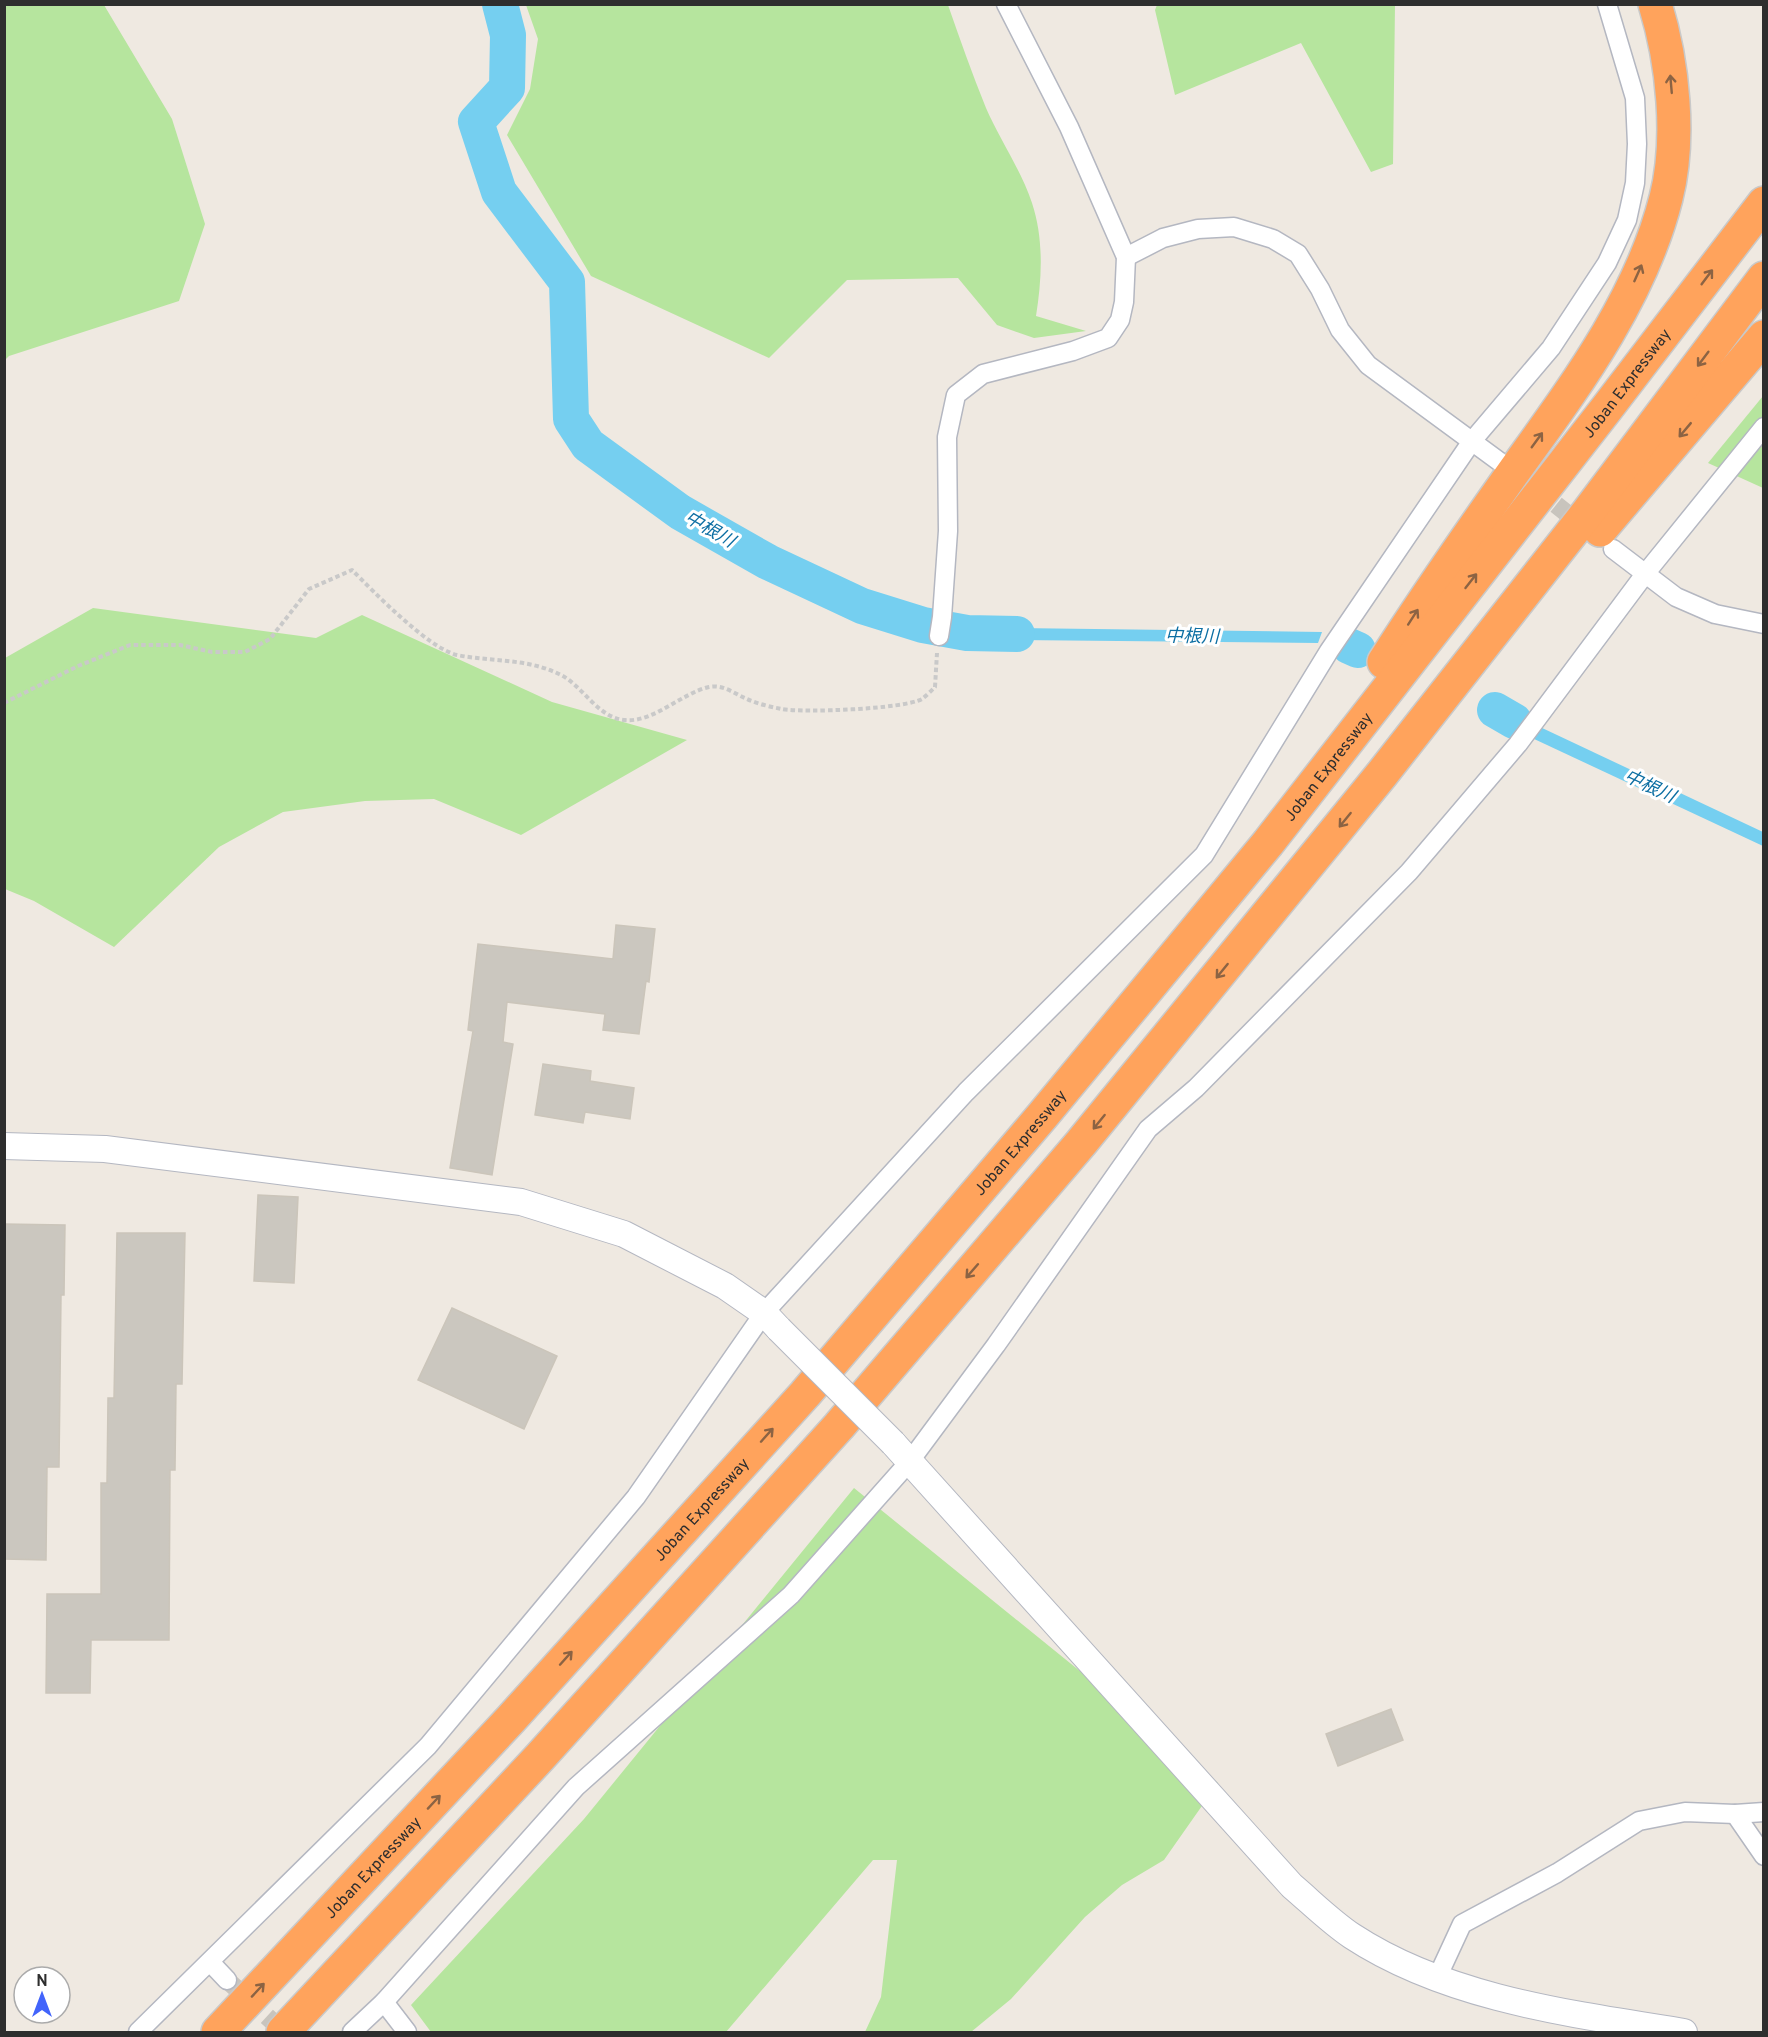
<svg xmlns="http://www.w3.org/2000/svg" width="1768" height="2037" font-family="Overpass,'Noto Sans JP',sans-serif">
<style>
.green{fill:#b6e59e}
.water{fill:#75cff0}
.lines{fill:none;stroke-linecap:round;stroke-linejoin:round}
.river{stroke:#75cff0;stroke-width:36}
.building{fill:#cbc7bf;stroke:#cbc5ba;stroke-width:1.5}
.street-tunnel{stroke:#c8c4bd;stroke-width:18;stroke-dasharray:18 9;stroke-linecap:butt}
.street-casing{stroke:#b4b7c1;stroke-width:21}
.secondary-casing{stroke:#b4b7c1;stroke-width:28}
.highway-casing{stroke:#c9c9c9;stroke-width:36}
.path{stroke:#c9c9c9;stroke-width:4;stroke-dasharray:4.5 3;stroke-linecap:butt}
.street{stroke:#fff;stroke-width:18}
.secondary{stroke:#fff;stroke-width:26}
.highway{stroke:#ffa35c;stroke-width:33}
.secondary-bridge-casing{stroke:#b4b7c1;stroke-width:28;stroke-linecap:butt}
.secondary-bridge{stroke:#fff;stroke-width:26}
.oneway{stroke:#8c6343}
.labels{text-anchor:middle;stroke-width:6;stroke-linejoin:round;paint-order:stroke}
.street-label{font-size:16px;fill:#2e2e2e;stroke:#fff}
.water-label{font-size:18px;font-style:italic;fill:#0d6fa3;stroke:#fff}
</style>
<rect width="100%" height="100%" fill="#efe9e1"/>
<g class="green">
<polygon points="5,4 104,5 172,119 205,224 179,301 9,356 5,360"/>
<path d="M526,5H948C960,39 972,74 986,108C999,138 1022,172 1032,203C1044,239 1042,279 1036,316L1086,331L1034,338L997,325L958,278L847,280L769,358L591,276L507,135L530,89L538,39Z"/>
<polygon points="1157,5 1395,5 1393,164 1371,172 1301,43 1175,95 1155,10"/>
<polygon points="1763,396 1763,488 1708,463"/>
<polygon points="93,608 316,638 362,615 552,702 687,740 521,835 434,799 365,801 283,812 219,847 114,947 34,901 5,889 5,658"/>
<polygon points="854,1488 1218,1783 1164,1860 1122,1885 1085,1917 1011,1999 971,2032 865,2032 881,1997 897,1860 873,1860 726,2032 431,2032 411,2005 584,1819"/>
</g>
<g class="water">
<polygon points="968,627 1007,628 1322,632 1318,643 1006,640 966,638"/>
<polygon points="1540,727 1763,832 1763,846 1532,738"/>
</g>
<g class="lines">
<g class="river">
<polyline points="500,4 508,35 507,88 476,122 499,192 567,282 571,419 588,445 680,512 768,562 862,606 923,625 967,633 1017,634"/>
<polyline points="1349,646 1358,650"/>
<polyline points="1495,710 1514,721"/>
</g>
</g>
<g class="building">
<polygon points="616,925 655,929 649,982 646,981 639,1034 603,1030 605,1014 507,1002 503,1042 513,1044 492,1175 450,1168 473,1031 468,1030 478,944 613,959"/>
<polygon points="543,1064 591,1071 590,1081 634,1088 630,1119 585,1112 583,1123 535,1115"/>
<polygon points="258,1195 298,1197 294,1283 254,1281"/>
<polygon points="4,1224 65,1225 64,1295 61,1295 59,1467 47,1467 46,1560 4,1559"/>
<polygon points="117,1233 185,1233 182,1384 176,1384 175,1470 170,1470 169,1640 91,1640 90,1693 46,1693 47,1594 101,1594 101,1483 107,1483 108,1398 114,1398"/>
<polygon points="452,1308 557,1356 524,1429 418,1380"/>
<polygon points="1391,1709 1403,1740 1338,1766 1326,1734"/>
</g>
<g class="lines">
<g class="street-tunnel">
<polyline points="1535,488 1584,527"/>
<polyline points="227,1980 284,2032"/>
</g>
<defs>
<g id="street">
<polyline points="1126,257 1163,238 1198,229 1234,227 1273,239 1298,254 1320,289 1340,330 1368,365 1500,462"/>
<polyline points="1613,549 1676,597 1715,614 1764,624"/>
<polyline points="939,636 942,617 948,531 947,437 956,395 983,374 1073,351 1108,338 1120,320 1124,302 1126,257 1069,127 1006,4"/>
<polyline points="1735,1814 1764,1856"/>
<polyline points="210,1962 227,1980"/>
<polyline points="1437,1978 1462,1924 1557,1873 1639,1821 1685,1812 1735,1814 1764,1812"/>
<polyline points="384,2002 407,2032"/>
<polyline points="138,2032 428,1746 636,1497 764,1313 966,1092 1204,855 1329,651 1472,441 1551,348 1607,263 1627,220 1635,183 1637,144 1635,98 1607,4"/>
<polyline points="352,2032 384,2002 576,1787 791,1595 910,1461 996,1345 1148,1129 1196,1088 1409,872 1518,744 1645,574 1764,427"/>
</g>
<g id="secondary">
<polyline points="4,1146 105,1149 521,1202 624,1234 725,1286 764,1313 779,1329"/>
<path d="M893,1443L1292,1886C1312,1903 1331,1922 1352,1936C1448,1999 1573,2014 1684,2032"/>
</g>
<g id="highway">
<polyline points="1600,530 1764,337"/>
<path d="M1384,662C1425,598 1468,536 1512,474C1573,389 1640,301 1666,198C1681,139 1673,62 1655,4"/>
<path id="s1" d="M218,2032L511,1719L805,1394L1043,1115L1268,843L1607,408L1764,203"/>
<polyline points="283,2032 540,1757 839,1426 1081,1143 1382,774 1588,512 1764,278"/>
</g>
</defs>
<use href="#street" class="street-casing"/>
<use href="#secondary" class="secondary-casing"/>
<use href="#highway" class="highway-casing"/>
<path class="path" d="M4,703L78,666L130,645H180L212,652H245L270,639L309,589L352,570C374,592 428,648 457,655C492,662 526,658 559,674C583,685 597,718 625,720C653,723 682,693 709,687C723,684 735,694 747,699C758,704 771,707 782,709C804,713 904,709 922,699C926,696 931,691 935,687L937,653"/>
<use href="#street" class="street"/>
<use href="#secondary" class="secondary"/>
<use href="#highway" class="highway"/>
<defs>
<polyline id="secondary-bridge" points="779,1329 893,1443"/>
</defs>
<use href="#secondary-bridge" class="secondary-bridge-casing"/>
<use href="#secondary-bridge" class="secondary-bridge"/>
</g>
<defs><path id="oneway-shaft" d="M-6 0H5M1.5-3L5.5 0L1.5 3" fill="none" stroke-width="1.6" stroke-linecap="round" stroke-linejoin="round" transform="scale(1.5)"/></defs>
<g class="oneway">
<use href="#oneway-shaft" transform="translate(1671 84) rotate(-95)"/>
<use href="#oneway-shaft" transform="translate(1638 273) rotate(-66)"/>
<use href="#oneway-shaft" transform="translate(1707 277) rotate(-53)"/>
<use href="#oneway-shaft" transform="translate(1703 359) rotate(127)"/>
<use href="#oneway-shaft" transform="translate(1685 430) rotate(130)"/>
<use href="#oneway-shaft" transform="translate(1537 440) rotate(-54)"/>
<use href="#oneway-shaft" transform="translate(1471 581) rotate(-52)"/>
<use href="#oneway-shaft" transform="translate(1413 617) rotate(-57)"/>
<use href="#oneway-shaft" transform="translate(1345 820) rotate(129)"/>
<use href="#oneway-shaft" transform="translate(1222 971) rotate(129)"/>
<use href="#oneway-shaft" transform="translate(1099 1122) rotate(129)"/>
<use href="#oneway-shaft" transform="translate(972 1271) rotate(131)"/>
<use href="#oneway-shaft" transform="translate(767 1435) rotate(-48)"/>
<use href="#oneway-shaft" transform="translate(566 1658) rotate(-48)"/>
<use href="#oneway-shaft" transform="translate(434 1802) rotate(-47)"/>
<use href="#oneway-shaft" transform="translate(258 1990) rotate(-47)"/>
</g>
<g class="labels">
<g class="street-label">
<text dy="6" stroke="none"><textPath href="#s1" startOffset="2170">Joban Expressway</textPath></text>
<text dy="6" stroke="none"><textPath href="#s1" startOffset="1684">Joban Expressway</textPath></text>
<text dy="6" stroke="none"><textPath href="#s1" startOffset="1198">Joban Expressway</textPath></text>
<text dy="6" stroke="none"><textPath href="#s1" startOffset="712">Joban Expressway</textPath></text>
<text dy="6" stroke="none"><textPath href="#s1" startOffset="226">Joban Expressway</textPath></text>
</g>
<g class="water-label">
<text transform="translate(710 529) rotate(30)" y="6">中根川</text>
<text transform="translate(1192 636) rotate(1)" y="6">中根川</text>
<text transform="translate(1650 786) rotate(25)" y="6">中根川</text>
</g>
</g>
<rect width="1768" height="2037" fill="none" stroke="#2e2e2e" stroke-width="12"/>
<g transform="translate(42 1995)"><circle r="28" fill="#ffffff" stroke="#ababab" stroke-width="1.5"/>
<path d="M0-4.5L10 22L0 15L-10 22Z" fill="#4264fb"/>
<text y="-9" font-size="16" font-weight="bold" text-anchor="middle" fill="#2e2e2e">N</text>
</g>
</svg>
